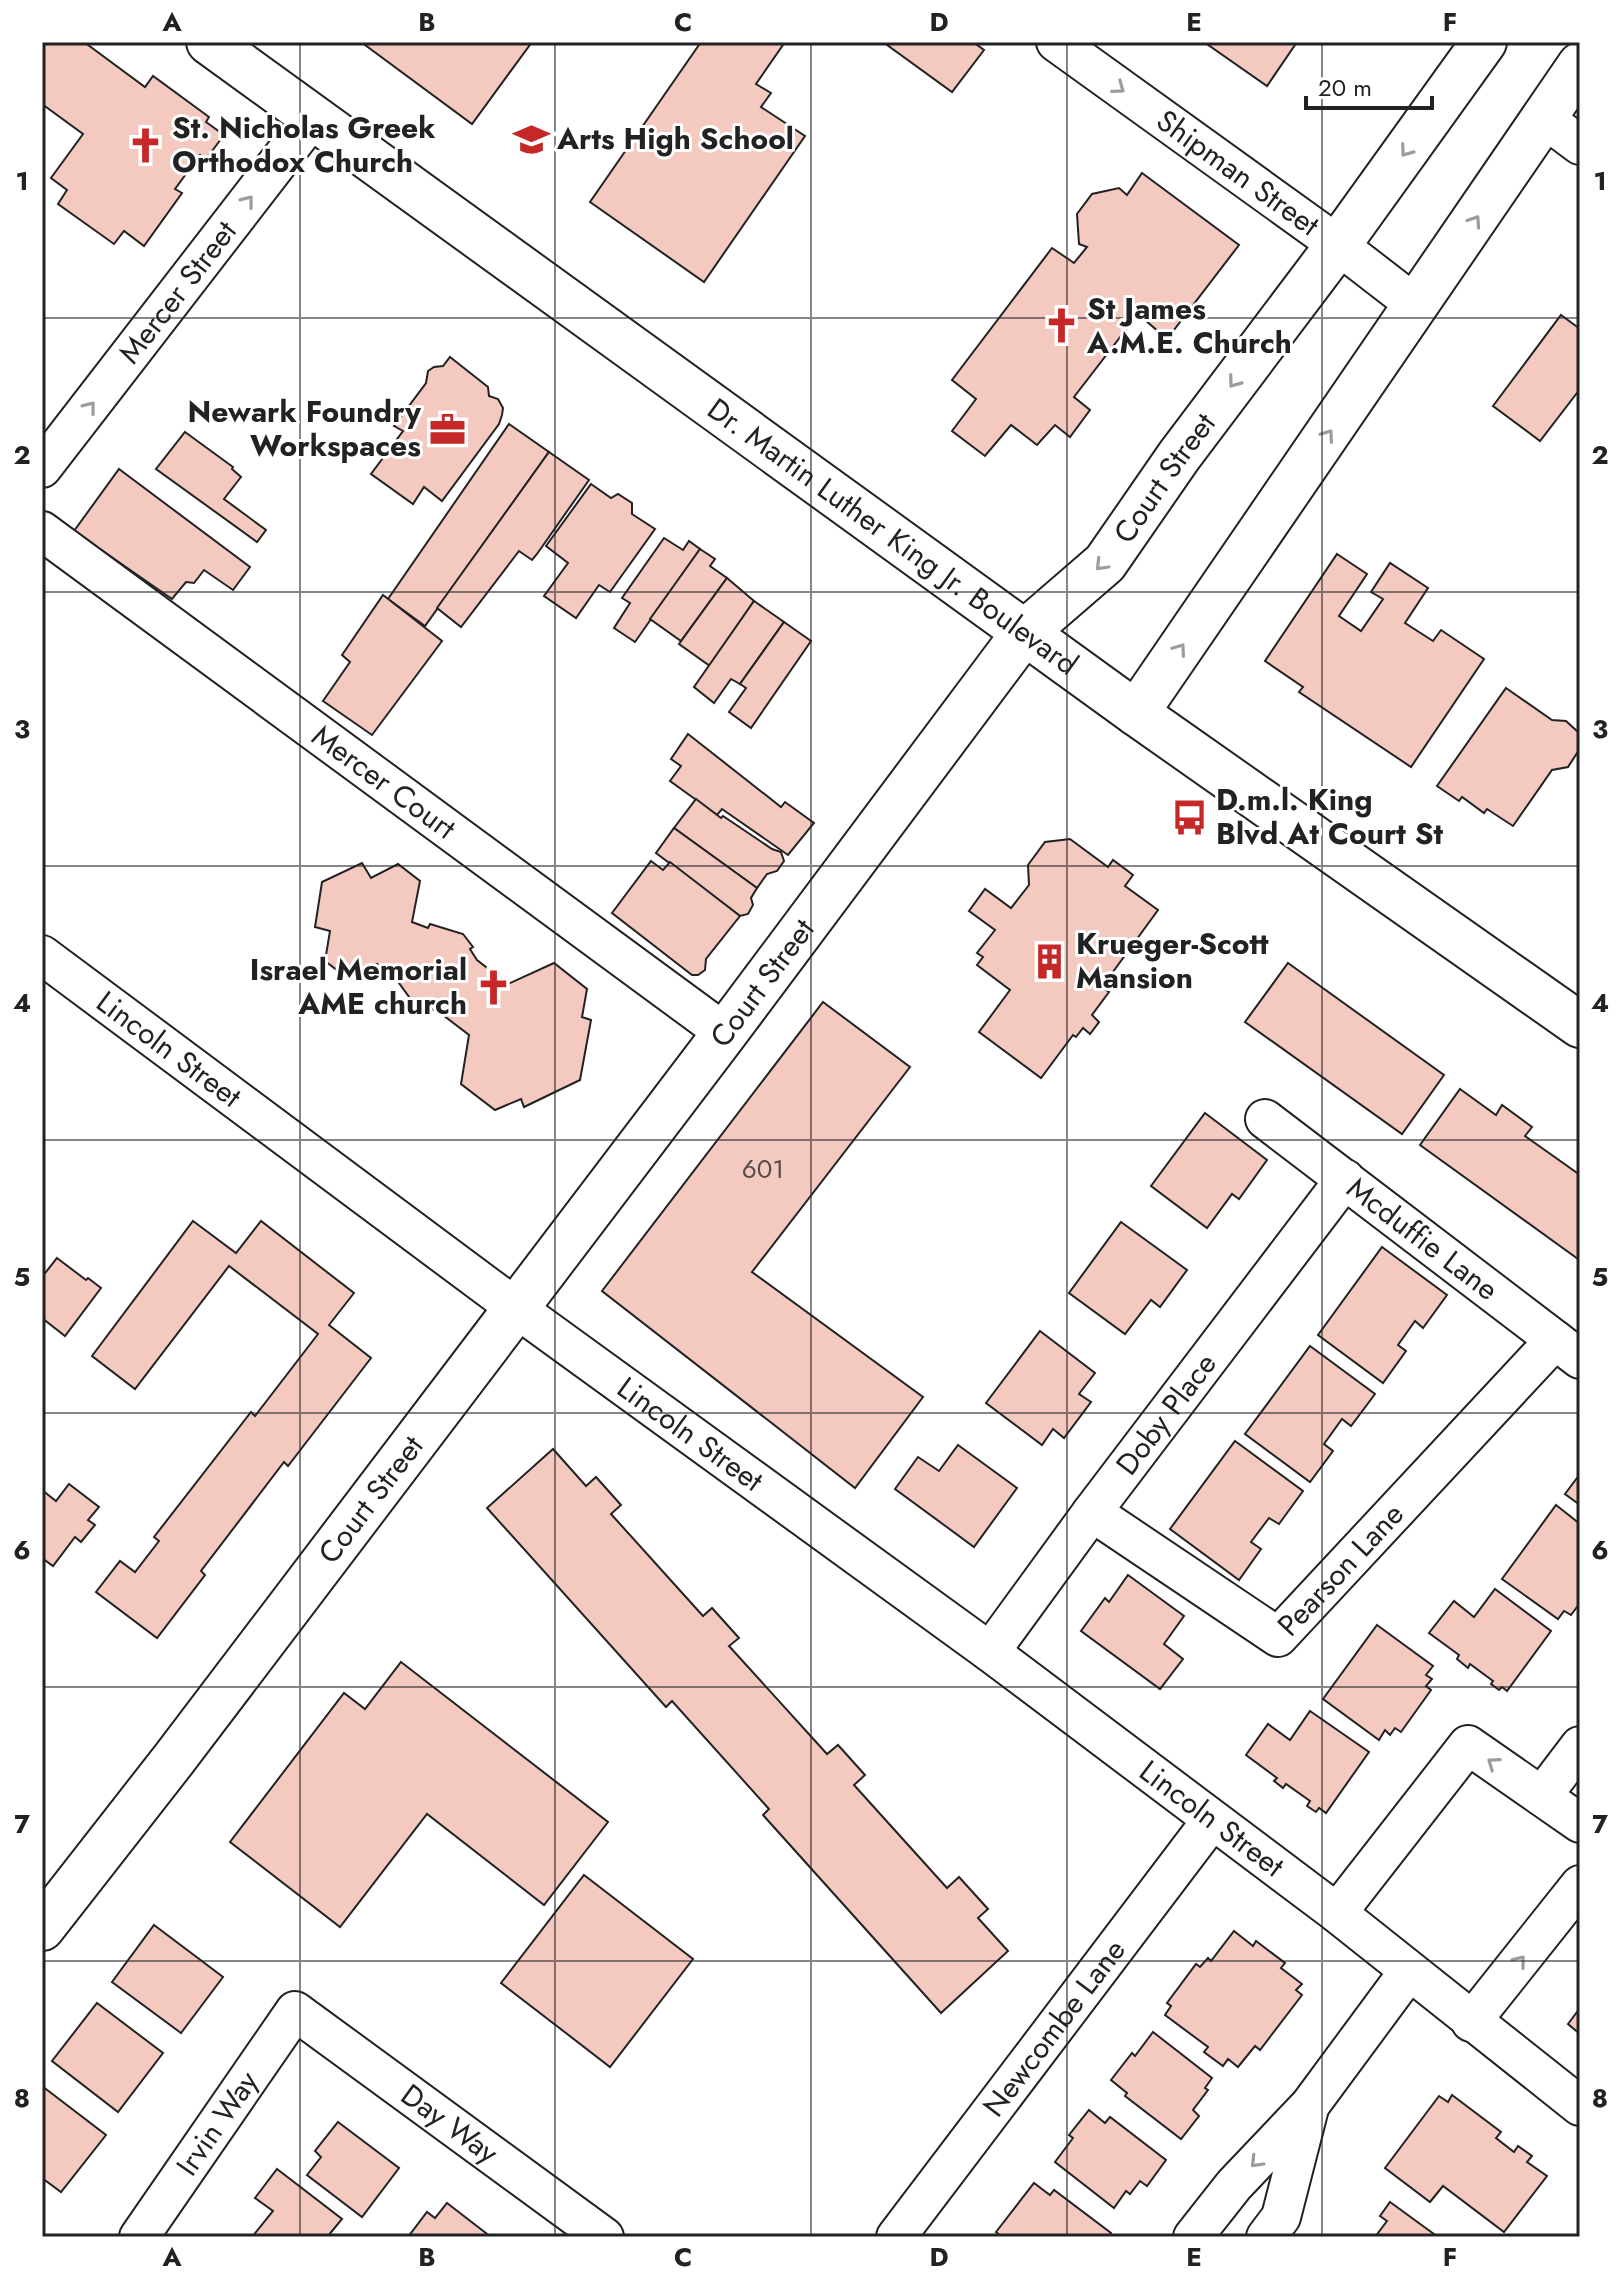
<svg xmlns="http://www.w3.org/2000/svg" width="1622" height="2279" font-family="Jost,sans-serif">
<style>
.building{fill:#f3c9c0;stroke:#222;stroke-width:2}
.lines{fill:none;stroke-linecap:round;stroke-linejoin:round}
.minor-casing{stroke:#222;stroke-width:42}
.tertiary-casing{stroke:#222;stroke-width:48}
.minor{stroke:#fff;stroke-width:38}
.tertiary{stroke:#fff;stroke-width:44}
.oneway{stroke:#9c9c9c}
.grid{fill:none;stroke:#222;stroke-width:2;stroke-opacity:0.55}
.labels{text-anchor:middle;stroke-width:6;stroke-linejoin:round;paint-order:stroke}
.number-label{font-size:26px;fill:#564c4a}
.poi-label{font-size:30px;font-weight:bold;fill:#222;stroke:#fff;text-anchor:start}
.street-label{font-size:30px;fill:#222;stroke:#fff}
.neatline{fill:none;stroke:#222;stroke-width:3}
.grid-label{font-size:26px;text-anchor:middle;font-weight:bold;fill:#222}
</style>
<rect width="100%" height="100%" fill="#fff"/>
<g class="building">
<polygon points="42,42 84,42 145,87 153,76 209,117 206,122 224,135 206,159 200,155 175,189 182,193 144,246 124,231 114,244 58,204 67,190 51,178 83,134 42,104"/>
<polygon points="361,42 532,42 472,124"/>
<polygon points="701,42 785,42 756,84 771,93 761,107 805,136 704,282 590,202"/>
<polygon points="883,42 973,42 984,50 952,92"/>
<polygon points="1204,42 1297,42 1267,86"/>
<polygon points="1142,173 1239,245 1167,339 1138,314 1074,397 1090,410 1070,437 1055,425 1037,445 1011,425 985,456 952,431 976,399 952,380 1052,248 1074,263 1087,247 1079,244 1077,214 1092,194 1119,188 1127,195"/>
<polygon points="1561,315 1580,329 1580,389 1540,441 1493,406"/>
<polygon points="450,357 488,387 489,396 498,399 503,408 502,415 499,424 442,501 424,487 413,504 371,474 403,431 394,426 426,383 428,371 434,367 443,366"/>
<polygon points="509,424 549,452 425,626 388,599"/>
<polygon points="185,432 233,467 232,469 241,477 224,499 266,530 257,542 156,469"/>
<polygon points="549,452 589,480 537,554 532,560 519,551 461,627 437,608"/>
<polygon points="119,469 250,567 233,590 204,570 194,583 186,582 172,599 74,531"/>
<polygon points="591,484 611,498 618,494 632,503 632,514 655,529 610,592 599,585 576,618 544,596 568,563 546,546"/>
<polygon points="664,538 683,550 689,541 700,549 635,642 614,628 630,603 622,598"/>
<polygon points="700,549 715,559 710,566 727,578 681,641 650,619"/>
<polygon points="1337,554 1367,574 1339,616 1361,631 1383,599 1371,592 1390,563 1428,588 1405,623 1433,641 1441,630 1484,659 1411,767 1299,692 1303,687 1265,661"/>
<polygon points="727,578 754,601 710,666 679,644"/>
<polygon points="383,595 442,641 372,735 323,701 350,662 342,655"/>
<polygon points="754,601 784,622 740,684 731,679 714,703 694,687"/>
<polygon points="784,622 811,641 751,728 729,712 746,688 740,684"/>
<polygon points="1506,688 1552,720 1566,721 1578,732 1579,750 1568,767 1552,770 1513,826 1487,809 1484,813 1462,797 1459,801 1437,786"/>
<polygon points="688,734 781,807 785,802 814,823 788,855 722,809 717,815 670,781 681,766 671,759"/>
<polygon points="696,799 721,818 723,816 772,849 781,852 784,861 777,871 767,874 757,888 674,828"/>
<polygon points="674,828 757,888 751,898 753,905 748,914 740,916 656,853"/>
<polygon points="1070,839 1108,867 1113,860 1133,875 1125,886 1158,910 1102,987 1109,992 1092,1015 1099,1022 1090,1034 1083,1028 1076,1037 1073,1035 1041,1078 979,1032 1010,990 977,965 983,957 977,953 995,930 969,911 985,889 1011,908 1029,885 1028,865 1045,842"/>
<polygon points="651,861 663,870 670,862 740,916 706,959 705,970 698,975 692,975 612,913"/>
<polygon points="362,863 371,878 398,864 420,881 412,922 428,928 430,924 463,934 473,947 470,949 477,960 508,984 554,963 587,989 582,1017 591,1020 580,1080 524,1107 521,1099 495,1110 461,1084 469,1035 439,1012 412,1001 396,979 377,964 346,977 325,961 330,931 315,927 322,882"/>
<polygon points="1288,963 1444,1075 1402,1134 1245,1022"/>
<polygon points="823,1002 910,1067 752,1272 923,1397 855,1488 602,1291"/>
<polygon points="1460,1089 1496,1115 1502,1105 1532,1127 1525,1136 1580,1175 1580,1255 1578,1259 1420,1145"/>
<polygon points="1205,1113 1267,1160 1239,1199 1232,1194 1207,1228 1151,1186"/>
<polygon points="193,1221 236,1253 261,1221 354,1293 329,1325 371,1358 288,1466 284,1462 201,1571 205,1575 157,1638 96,1592 120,1561 135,1572 159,1541 154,1537 251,1412 255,1416 318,1334 229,1266 135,1389 92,1356"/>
<polygon points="1121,1222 1187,1270 1160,1307 1151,1300 1125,1334 1069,1293"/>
<polygon points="1382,1247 1447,1295 1423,1328 1415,1321 1398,1345 1406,1351 1383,1383 1318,1335"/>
<polygon points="57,1258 86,1280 88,1278 101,1288 65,1336 42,1318 42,1277"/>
<polygon points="1040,1331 1095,1373 1079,1394 1091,1402 1064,1438 1053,1429 1042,1445 986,1403"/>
<polygon points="1310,1346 1375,1394 1351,1426 1342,1419 1324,1444 1333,1451 1310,1482 1245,1434"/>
<polygon points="1235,1441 1303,1491 1279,1524 1269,1518 1251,1542 1261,1549 1239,1580 1170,1529"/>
<polygon points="958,1445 1017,1488 974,1547 895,1489 918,1457 939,1471"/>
<polygon points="553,1449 586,1486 596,1477 621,1505 611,1514 703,1616 712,1608 739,1638 729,1646 827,1754 838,1745 865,1775 854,1785 947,1888 959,1877 988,1909 978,1918 1008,1951 941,2013 763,1815 769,1809 672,1701 666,1707 487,1508"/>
<polygon points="1580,1474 1580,1505 1565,1494"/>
<polygon points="69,1484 99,1507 88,1520 95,1525 81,1542 75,1537 53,1566 42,1558 42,1490 56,1501"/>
<polygon points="1556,1505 1580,1524 1580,1610 1577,1607 1571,1615 1564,1611 1558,1619 1502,1579"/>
<polygon points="1128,1575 1184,1616 1164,1644 1183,1659 1160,1689 1081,1631 1105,1598 1109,1602"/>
<polygon points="1495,1589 1551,1631 1507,1691 1502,1687 1499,1690 1491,1684 1493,1681 1470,1664 1468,1668 1457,1659 1459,1655 1429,1633 1454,1601 1474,1617"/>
<polygon points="1377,1625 1433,1666 1426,1675 1432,1679 1426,1686 1431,1690 1401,1732 1395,1728 1390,1735 1385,1730 1379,1740 1323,1699"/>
<polygon points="401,1662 608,1822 544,1905 427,1814 340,1927 230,1842 344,1693 365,1709"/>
<polygon points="1310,1711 1369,1752 1326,1813 1319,1808 1316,1812 1307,1806 1310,1801 1286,1784 1283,1788 1274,1781 1277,1778 1246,1755 1268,1724 1290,1740"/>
<polygon points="584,1875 693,1959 610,2067 501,1983"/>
<polygon points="154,1925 223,1977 181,2033 112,1982"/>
<polygon points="1234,1931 1253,1946 1256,1941 1285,1963 1281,1968 1302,1984 1296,1990 1302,1995 1260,2050 1255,2046 1238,2067 1228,2059 1223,2066 1204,2052 1208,2047 1165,2015 1171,2006 1167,2003 1196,1964 1200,1967 1208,1958 1211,1961"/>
<polygon points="97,2003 163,2053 118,2112 52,2061"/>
<polygon points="1580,2008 1580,2034 1568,2024"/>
<polygon points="1153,2032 1212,2078 1205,2088 1208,2090 1193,2110 1199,2116 1181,2139 1125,2096 1127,2093 1111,2080 1132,2053 1135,2056"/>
<polygon points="42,2086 106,2135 61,2192 42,2178"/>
<polygon points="1452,2095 1501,2132 1496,2138 1514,2152 1518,2146 1532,2156 1527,2162 1547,2176 1504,2232 1443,2186 1430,2202 1385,2168 1439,2096 1448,2102"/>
<polygon points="1089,2110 1105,2123 1110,2117 1166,2160 1147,2186 1140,2181 1130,2194 1126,2191 1114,2208 1055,2162 1073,2138 1069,2135"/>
<polygon points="338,2122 399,2168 362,2217 307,2175 321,2157 315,2151"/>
<polygon points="277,2169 342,2219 328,2236 330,2237 252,2237 273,2211 255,2198"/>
<polygon points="1034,2183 1050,2195 1054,2190 1111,2233 1108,2237 1002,2237 996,2232"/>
<polygon points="1390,2202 1438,2237 1375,2237 1387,2221 1380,2216"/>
<polygon points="447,2203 491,2237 408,2237 427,2212 435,2218"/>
</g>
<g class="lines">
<defs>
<g id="minor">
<path id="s1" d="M1056,42L1338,245L1417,306"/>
<polyline points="1545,119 1580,145"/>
<path id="s2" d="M42,468L314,116"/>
<path id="s3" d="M42,531L725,1033"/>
<path id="s4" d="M42,955L516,1308L990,1652L1337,1913L1580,2106"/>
<path id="s5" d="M1265,1119L1580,1359"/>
<path id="s6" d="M1092,1512L1278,1637L1555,1340"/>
<path id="s7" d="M990,1652L1092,1512L1345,1179"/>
<polyline points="1542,1796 1580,1746"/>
<polyline points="1337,1913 1468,1745 1580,1823"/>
<polyline points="1471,2022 1580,1885"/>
<path id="s8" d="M139,2237L295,2011L604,2237"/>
<path id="s9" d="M896,2237L1212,1820"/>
<polyline points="1193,2237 1234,2185 1310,2105 1409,1971"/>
<polyline points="1266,2237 1281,2217 1309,2108"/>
</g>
<g id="tertiary">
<path id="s10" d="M209,42L1136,713L1580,1025"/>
<polyline points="1136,713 1580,65"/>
<path id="s11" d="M42,1928L174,1759L725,1033L1024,633L1105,563L1179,456L1338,245L1484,42"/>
</g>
</defs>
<use href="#minor" class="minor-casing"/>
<use href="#tertiary" class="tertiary-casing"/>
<use href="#minor" class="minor"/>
<use href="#tertiary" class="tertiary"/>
</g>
<defs><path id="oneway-chevron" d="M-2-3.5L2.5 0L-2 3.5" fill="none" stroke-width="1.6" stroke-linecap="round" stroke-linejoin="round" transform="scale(2)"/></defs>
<g class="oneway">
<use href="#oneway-chevron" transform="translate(1119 88) rotate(36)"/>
<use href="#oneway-chevron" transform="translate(1406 151) rotate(126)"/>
<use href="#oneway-chevron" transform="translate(248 201) rotate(-52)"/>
<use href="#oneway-chevron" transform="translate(1475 221) rotate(-56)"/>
<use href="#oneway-chevron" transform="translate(1234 382) rotate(126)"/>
<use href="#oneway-chevron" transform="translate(90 407) rotate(-52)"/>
<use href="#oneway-chevron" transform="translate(1328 435) rotate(-55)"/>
<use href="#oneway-chevron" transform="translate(1101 565) rotate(134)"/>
<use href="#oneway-chevron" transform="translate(1180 649) rotate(-55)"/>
<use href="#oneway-chevron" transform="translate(1493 1763) rotate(-145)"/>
<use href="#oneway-chevron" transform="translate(1520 1961) rotate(-52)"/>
<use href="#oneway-chevron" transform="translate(1256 2162) rotate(134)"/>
</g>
<path class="grid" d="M300,42V2237M555,42V2237M811,42V2237M1067,42V2237M1322,42V2237M42,318H1580M42,592H1580M42,866H1580M42,1140H1580M42,1413H1580M42,1687H1580M42,1961H1580"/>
<defs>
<symbol id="school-bare" viewBox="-9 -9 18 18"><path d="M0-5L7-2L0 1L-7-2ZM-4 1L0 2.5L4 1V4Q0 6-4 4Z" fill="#c62828" stroke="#fff" stroke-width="2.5" paint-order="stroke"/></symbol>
<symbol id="church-bare" viewBox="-9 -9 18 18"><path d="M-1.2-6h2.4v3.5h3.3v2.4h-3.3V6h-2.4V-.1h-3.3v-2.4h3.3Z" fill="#c62828" stroke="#fff" stroke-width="2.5" paint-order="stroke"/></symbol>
<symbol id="office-bare" viewBox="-9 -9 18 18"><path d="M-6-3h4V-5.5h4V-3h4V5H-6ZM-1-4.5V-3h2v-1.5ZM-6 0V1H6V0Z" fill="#c62828" stroke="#fff" stroke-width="2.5" paint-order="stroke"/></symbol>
<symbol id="bus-bare" viewBox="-9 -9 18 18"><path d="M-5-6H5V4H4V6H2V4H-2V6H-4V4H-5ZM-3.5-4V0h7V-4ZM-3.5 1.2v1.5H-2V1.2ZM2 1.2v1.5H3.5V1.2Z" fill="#c62828" stroke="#fff" stroke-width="2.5" paint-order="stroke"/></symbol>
<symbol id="building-bare" viewBox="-9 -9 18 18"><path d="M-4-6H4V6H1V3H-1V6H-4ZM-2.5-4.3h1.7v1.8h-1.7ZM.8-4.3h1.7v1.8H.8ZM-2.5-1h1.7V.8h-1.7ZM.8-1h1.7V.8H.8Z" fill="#c62828" stroke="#fff" stroke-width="2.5" paint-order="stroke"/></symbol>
</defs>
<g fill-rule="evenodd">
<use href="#school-bare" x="506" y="114" width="51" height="51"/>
<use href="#church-bare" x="120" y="120" width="51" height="51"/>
<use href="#church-bare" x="1036" y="300" width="51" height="51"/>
<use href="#office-bare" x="422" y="404" width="51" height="51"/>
<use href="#bus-bare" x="1164" y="792" width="51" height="51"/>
<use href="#building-bare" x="1024" y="936" width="51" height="51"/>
<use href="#church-bare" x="468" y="962" width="51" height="51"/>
</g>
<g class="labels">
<g class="number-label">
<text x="763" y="1178">601</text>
</g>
<g class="poi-label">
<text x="172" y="138">St. Nicholas Greek<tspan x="172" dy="34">Orthodox Church</tspan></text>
<text x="557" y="149">Arts High School</text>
<text x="1087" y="319">St James<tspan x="1087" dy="34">A.M.E. Church</tspan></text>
<text x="421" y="422" text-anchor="end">Newark Foundry<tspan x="421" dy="34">Workspaces</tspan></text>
<text x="1216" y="810">D.m.l. King<tspan x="1216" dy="34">Blvd At Court St</tspan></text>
<text x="1076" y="954">Krueger-Scott<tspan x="1076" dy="34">Mansion</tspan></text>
<text x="467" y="980" text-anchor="end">Israel Memorial<tspan x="467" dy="34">AME church</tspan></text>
</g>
<g class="street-label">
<text dy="10" stroke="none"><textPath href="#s1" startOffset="224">Shipman Street</textPath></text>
<text dy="10" stroke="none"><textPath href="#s2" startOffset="222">Mercer Street</textPath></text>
<text dy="10" stroke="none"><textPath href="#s11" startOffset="1836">Court Street</textPath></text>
<text dy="10" stroke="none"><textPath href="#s10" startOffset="844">Dr. Martin Luther King Jr. Boulevard</textPath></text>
<text dy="10" stroke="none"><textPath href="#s3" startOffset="424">Mercer Court</textPath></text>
<text dy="10" stroke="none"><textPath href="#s11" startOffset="1188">Court Street</textPath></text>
<text dy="10" stroke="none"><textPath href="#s4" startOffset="158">Lincoln Street</textPath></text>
<text dy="10" stroke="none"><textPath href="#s5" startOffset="198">Mcduffie Lane</textPath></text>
<text dy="10" stroke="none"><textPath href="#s7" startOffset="296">Doby Place</textPath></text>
<text dy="10" stroke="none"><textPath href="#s4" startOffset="806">Lincoln Street</textPath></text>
<text dy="10" stroke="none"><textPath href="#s11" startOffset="540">Court Street</textPath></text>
<text dy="10" stroke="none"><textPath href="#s6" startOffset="316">Pearson Lane</textPath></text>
<text dy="10" stroke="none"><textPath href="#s4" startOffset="1454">Lincoln Street</textPath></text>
<text dy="10" stroke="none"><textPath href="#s9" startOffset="262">Newcombe Lane</textPath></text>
<text dy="10" stroke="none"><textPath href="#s8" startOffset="138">Irvin Way</textPath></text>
<text dy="10" stroke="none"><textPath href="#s8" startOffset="466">Day Way</textPath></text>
</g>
</g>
<rect width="1622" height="2279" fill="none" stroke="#ffffff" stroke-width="88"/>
<path d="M1306 96v12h126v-12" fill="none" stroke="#222222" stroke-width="4"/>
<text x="1318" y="96" font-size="24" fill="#222222" stroke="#ffffff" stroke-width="6" paint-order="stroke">20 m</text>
<rect x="44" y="44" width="1534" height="2191" class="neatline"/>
<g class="grid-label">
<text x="172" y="31">A</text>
<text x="427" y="31">B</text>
<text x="683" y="31">C</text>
<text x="939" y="31">D</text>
<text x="1194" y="31">E</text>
<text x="1450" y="31">F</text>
<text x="22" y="190">1</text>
<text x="1600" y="190">1</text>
<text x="22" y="464">2</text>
<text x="1600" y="464">2</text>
<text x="22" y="738">3</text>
<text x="1600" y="738">3</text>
<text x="22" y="1012">4</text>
<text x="1600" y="1012">4</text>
<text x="22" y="1286">5</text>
<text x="1600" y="1286">5</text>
<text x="22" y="1559">6</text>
<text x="1600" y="1559">6</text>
<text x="22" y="1833">7</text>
<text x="1600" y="1833">7</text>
<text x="22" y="2107">8</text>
<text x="1600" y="2107">8</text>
<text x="172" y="2266">A</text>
<text x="427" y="2266">B</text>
<text x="683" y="2266">C</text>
<text x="939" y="2266">D</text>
<text x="1194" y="2266">E</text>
<text x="1450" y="2266">F</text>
</g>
</svg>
